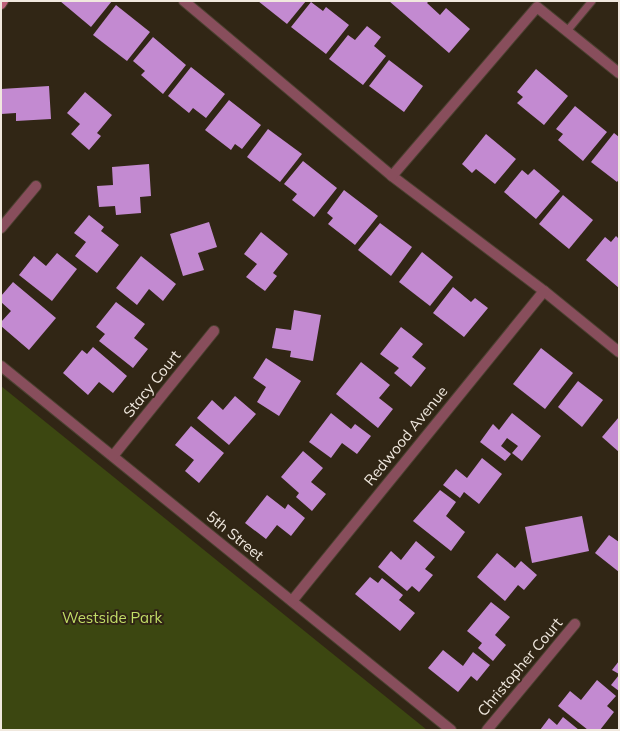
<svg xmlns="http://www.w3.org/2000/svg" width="620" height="731" font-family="Mulish,sans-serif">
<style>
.green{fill:#3c4711}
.building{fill:#c38ad1}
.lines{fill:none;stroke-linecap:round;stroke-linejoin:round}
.lane-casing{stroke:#4c4131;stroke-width:9}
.street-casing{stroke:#4c4131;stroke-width:12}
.secondary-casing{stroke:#4c4131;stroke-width:12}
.lane{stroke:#884e5c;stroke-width:7}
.street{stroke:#884e5c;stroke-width:10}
.secondary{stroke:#bd6179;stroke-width:10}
.labels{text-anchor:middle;stroke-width:4;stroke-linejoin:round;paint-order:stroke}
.street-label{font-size:15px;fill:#f0e8de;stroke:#312615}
.park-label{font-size:15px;fill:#c2dd67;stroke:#312615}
</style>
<rect width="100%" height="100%" fill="#312615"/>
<polygon class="green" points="1,386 427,730 1,730"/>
<g class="building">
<polygon points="60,1 112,1 91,27"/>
<polygon points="258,1 306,1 287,24"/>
<polygon points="389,1 429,1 427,3 440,15 446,8 470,29 449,53"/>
<polygon points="311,2 323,11 326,7 349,25 326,54 291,27"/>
<polygon points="116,5 150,32 127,61 93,35"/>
<polygon points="367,26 381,37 374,46 386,56 363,85 329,59 348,35 355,40"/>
<polygon points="153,37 186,65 163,94 141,75 145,71 133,61"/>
<polygon points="389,60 423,86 404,112 369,86"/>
<polygon points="191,67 225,94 206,118 193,108 189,113 168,96"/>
<polygon points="536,69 568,96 544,125 517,103 523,97 517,92"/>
<polygon points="49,86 51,119 16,121 16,113 1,114 1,89"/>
<polygon points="85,92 112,115 97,133 101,136 89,150 71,134 80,124 67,113"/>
<polygon points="229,100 261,125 242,149 235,144 231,150 205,130"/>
<polygon points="575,106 607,132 583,161 558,140 563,134 556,129"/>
<polygon points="268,129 302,154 280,182 247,157"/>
<polygon points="614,133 619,137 619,179 617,182 591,162"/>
<polygon points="486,134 516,159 495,184 476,169 472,173 462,164"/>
<polygon points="303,161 337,188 314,217 292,200 297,194 284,184"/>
<polygon points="149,164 151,196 140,197 141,213 116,215 115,206 99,207 97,186 113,185 112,167"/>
<polygon points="534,169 560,191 536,219 504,192 522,170 528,175"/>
<polygon points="344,190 378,216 355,245 328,224 333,218 327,213"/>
<polygon points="563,195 593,220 569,249 539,224"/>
<polygon points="89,215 104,227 101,231 119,245 97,273 75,256 86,242 74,233"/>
<polygon points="209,222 217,247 198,253 204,270 183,276 170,234"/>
<polygon points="380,223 412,247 391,276 358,250"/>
<polygon points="261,232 288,254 273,273 277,276 265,291 246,277 257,264 244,254"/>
<polygon points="616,236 619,239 619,288 586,260 605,237 611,242"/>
<polygon points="422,252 453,277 430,306 399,282"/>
<polygon points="57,253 77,269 52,301 19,275 34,256 46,266"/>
<polygon points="141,256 176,284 163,301 149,289 137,305 116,288"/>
<polygon points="13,282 56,318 29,350 1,326 1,322 11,311 1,302 1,296"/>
<polygon points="453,287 471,302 475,298 488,308 464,337 433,313"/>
<polygon points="116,302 145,324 134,338 148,349 133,368 99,341 105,334 96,327"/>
<polygon points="294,310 321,315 313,361 290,357 291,351 272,348 276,328 291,330"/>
<polygon points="401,327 423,344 412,357 426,368 411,387 394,373 399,368 380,354"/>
<polygon points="93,347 127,376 113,393 99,382 88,395 63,373 82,350 87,354"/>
<polygon points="541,348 573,373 545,409 513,384"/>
<polygon points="266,358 301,381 279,416 257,402 266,387 253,378"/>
<polygon points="361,362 390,385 379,398 393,409 378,428 336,394"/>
<polygon points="578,381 603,400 582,427 558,407"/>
<polygon points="235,396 256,414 229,445 197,418 212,400 223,410"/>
<polygon points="331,413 351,429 355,424 371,436 357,454 342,443 331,458 309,442"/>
<polygon points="512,413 541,436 522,461 512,453 518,446 507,438 501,446 511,454 505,461 480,442 493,424 499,430"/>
<polygon points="619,417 619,452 602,437"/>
<polygon points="191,426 224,453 199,483 185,471 194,460 175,445"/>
<polygon points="303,451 323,468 311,482 326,494 312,511 296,497 299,493 281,477"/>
<polygon points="482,458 502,474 479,504 464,492 460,498 443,485 456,469 467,478"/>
<polygon points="440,490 456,502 446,516 465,532 451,551 413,521"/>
<polygon points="267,495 285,509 288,504 305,518 291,536 277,525 266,539 245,523"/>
<polygon points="582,516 589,551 532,563 525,527"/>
<polygon points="609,535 619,542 619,572 595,553"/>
<polygon points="416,541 435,557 425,569 433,575 419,592 412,586 407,591 378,567 391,551 401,560"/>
<polygon points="497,553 515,568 521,561 537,575 524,590 518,585 505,601 477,577"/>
<polygon points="370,577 378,583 382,578 403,595 399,600 415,613 400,631 355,594"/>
<polygon points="491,602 510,617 495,635 506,645 493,661 478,648 482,643 467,631"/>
<polygon points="443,650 463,666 473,652 490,665 477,681 471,676 458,692 428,668"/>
<polygon points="619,661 619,674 612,670"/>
<polygon points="619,675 619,691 611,685"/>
<polygon points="597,680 616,696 607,706 614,712 600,730 588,730 558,706 570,691 581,700"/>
<polygon points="563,717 579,730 540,730 549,718 557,725"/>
</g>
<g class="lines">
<defs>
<polyline id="lane" points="567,31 592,1"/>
<g id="street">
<polyline points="184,1 392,176 544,291 619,352"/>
<polyline points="392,176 537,7 619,73"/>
<polyline points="1,228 36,186"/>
<polyline points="1,366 451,730"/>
<polyline points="113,456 214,331"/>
<polyline points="292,601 544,291"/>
<polyline points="487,730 575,624"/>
</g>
<polyline id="secondary" points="1,4 3,1"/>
</defs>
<use href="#lane" class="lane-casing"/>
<use href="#street" class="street-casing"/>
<use href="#secondary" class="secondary-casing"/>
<use href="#lane" class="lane"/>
<use href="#street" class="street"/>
<use href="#secondary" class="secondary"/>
</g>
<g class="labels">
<g class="street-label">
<text transform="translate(152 384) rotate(-51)" y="5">Stacy Court</text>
<text transform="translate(406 436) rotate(-51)" y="5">Redwood Avenue</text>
<text transform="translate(235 536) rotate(39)" y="5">5th Street</text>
<text transform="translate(520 667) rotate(-50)" y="5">Christopher Court</text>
</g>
<g class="park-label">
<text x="112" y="623">Westside Park</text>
</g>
</g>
<rect width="620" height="731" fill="none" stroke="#f0e8de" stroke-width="4"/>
</svg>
